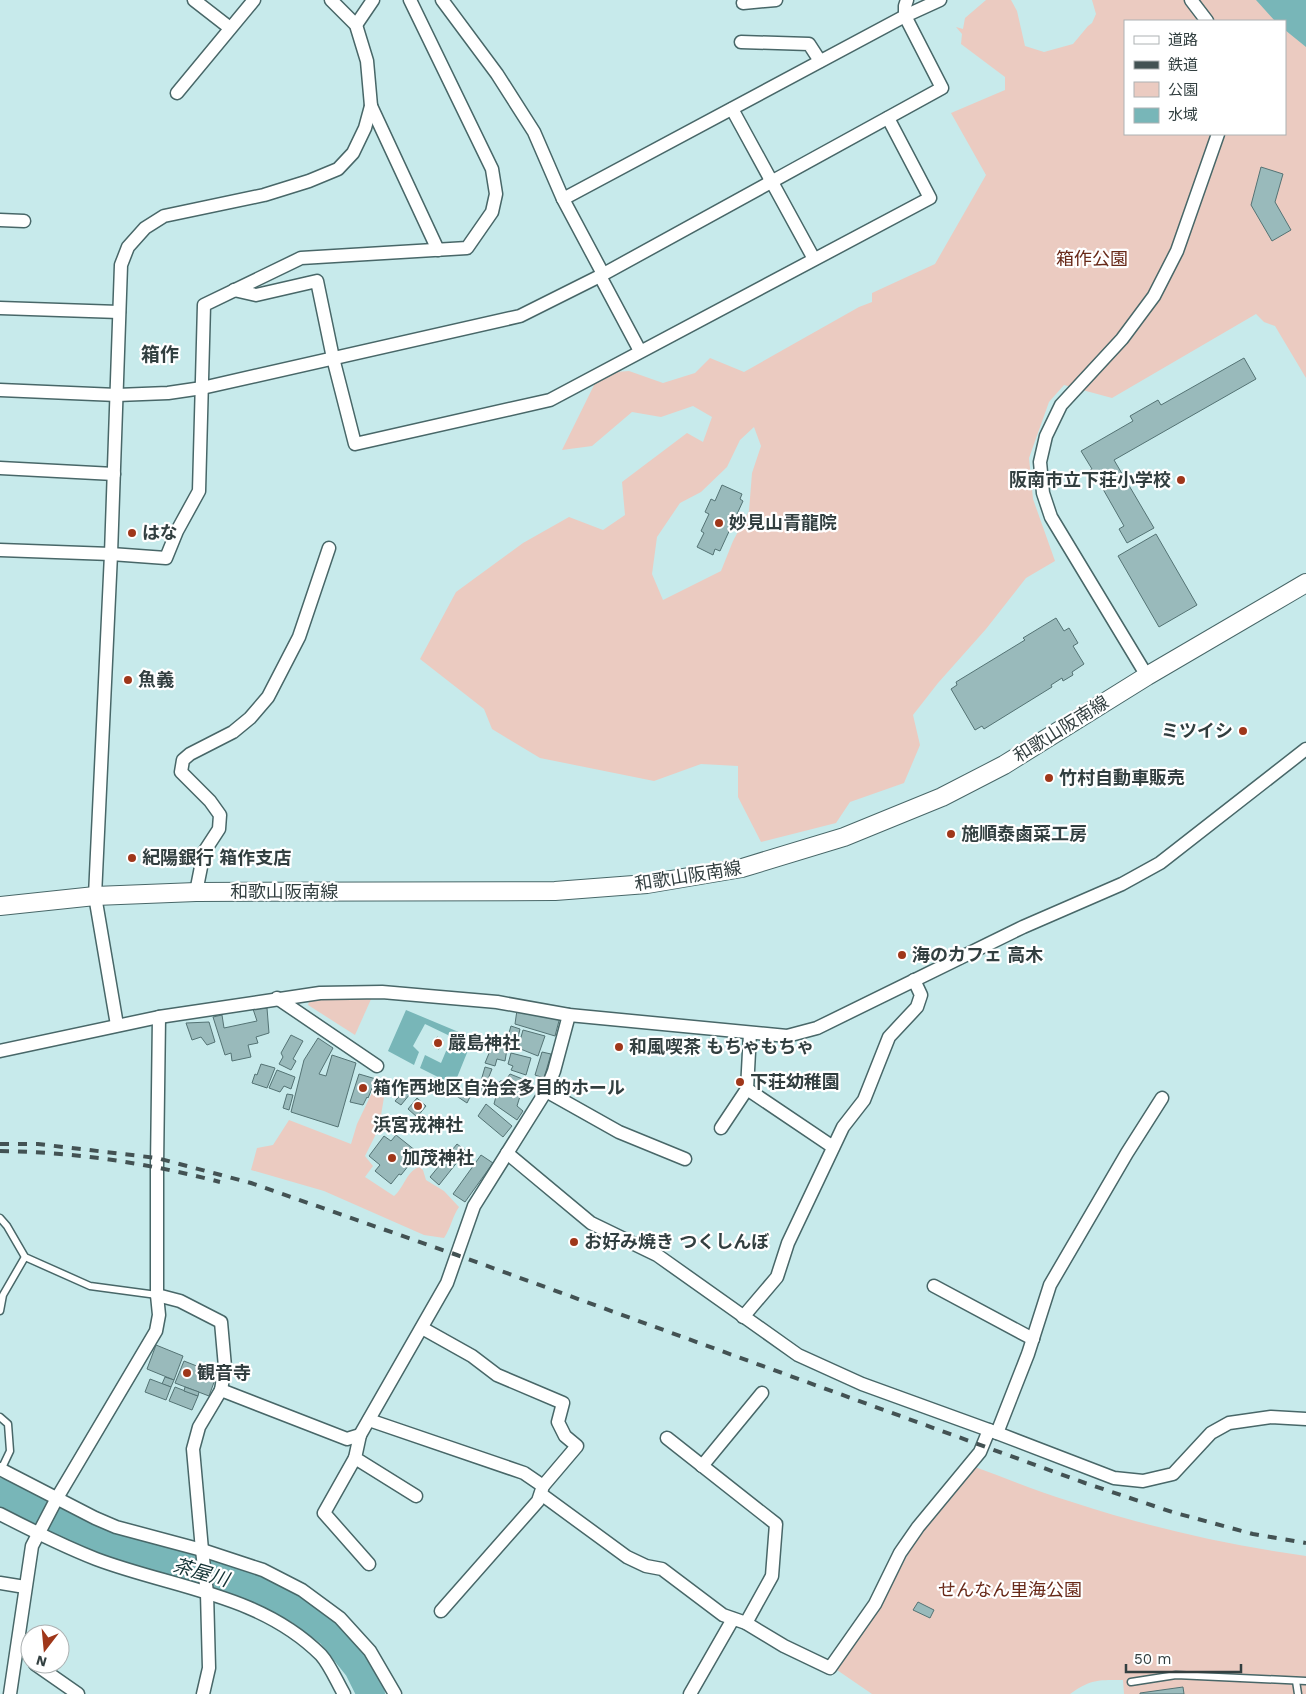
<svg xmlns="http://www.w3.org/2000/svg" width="1306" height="1694" font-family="'Work Sans','Noto Sans JP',sans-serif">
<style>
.green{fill:#ebcbc1;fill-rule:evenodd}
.water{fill:#78b6b8}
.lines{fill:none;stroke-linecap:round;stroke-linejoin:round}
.river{stroke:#78b6b8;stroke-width:28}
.building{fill:#99babb;stroke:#547374}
.service-casing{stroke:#486768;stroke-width:9}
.minor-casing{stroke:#486768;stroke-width:15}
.secondary-casing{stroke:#486768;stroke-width:20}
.service{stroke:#fff;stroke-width:6}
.minor{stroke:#fff;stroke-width:12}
.secondary{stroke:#fff;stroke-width:18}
.rail{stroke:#435253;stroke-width:4;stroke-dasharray:9 9;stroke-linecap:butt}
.poi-dot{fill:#9f371a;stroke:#fff;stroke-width:2}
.labels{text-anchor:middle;stroke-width:4.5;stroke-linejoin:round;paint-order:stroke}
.park-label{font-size:18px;fill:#682918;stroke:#fff}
.poi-label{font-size:18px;font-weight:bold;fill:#323f40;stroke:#fff;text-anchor:start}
.street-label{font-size:18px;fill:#323f40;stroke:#fff}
.neighbourhood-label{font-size:19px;font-weight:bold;fill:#323f40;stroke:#fff}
.water-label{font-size:19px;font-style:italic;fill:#133335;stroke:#fff}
</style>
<rect width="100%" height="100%" fill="#c7eaeb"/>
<g class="green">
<path d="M986,0H1011L1017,11L1025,46L1044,52L1073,44L1088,26L1092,23L1096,14L1092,0H1262L1282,21H1125V134H1285V25L1306,46V378L1275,326L1264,322L1256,314L1112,398L1064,385L1049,402L1029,458L1033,499L1055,561L1026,578L986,629L938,683L913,715L920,745L904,783L850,802L836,823L761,842L738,797V766L701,764L654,781L540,758L492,729L484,709L420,659L456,592L523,543L569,517L603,530L625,515L622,482L687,433L703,442L712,417L693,406L661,417L632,412L592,446L562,450L600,373L629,371L663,383L695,373L710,358L744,372L859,307L872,302V293L935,264L986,175L951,113L1005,90V77L961,44L962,34L956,27L963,29L965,18ZM754,427L761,446L752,473L749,511L733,541L721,571L663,600L652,574L657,537L680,503L701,492L727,467L740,440Z"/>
<polygon points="372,997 355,1035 308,1005 310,999"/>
<path d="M379,1078L385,1084L384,1097L379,1128L365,1156L373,1166L365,1177L394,1196C404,1188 406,1172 419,1167L423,1170L426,1180L444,1191L459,1207C452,1217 451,1228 444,1238L424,1235L324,1191L251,1170L257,1148L273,1145L289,1120L351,1144L357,1124Z"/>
<path d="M975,1467C1008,1479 1039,1492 1072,1502C1148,1527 1227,1545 1306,1556V1694H1124L1123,1680C1098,1680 1091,1679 1070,1694H872L837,1670L879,1608L914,1543Z"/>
</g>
<g class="water">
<polygon points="1256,0 1306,0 1306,47 1285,30 1285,21 1275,21"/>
<polygon points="406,1010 473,1038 454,1085 420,1068 425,1055 441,1063 452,1037 425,1024 413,1046 419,1052 414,1065 388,1051"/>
</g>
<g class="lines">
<polyline class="river" points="0,1492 96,1541 245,1585 299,1610 330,1633 358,1668 371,1694"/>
</g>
<g class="building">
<polygon points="1261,167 1283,174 1275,202 1291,230 1272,241 1251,205"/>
<polygon points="1244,358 1256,379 1114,460 1154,528 1127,543 1119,529 1124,526 1095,475 1089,478 1086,473 1092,469 1081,451 1133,421 1130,416 1158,400 1161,405"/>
<polygon points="722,485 742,494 740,499 743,501 720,551 715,549 713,555 697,547 704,533 701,531 709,514 705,512 711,499 715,501"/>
<polygon points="1156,534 1197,605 1159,627 1118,556"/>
<polygon points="1056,618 1064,631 1069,628 1078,643 1073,646 1084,664 1072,672 1073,675 1063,681 1062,678 1051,685 1052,687 984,729 982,726 975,730 951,689 957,685 956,682 1025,640 1023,638"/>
<polygon points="267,1008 269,1033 256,1037 258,1043 248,1045 251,1057 232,1061 231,1053 225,1055 213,1017 222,1015 224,1028 257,1021 253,1009"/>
<polygon points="517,1010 560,1017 555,1036 515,1024"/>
<polygon points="209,1022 215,1042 207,1045 201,1037 192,1040 186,1023"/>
<polygon points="511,1026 520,1029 516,1046 506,1043"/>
<polygon points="523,1030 545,1036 538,1056 518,1048"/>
<polygon points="291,1035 303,1041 293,1059 296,1061 291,1070 279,1064 283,1057 281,1053"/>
<polygon points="437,1037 443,1040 439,1049 433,1046"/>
<polygon points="318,1038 333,1048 319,1074 326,1076 332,1055 356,1063 338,1127 291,1112 304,1060"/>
<polygon points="492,1046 507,1049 505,1061 497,1059 495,1066 485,1063"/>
<polygon points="542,1052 551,1054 544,1078 535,1075"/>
<polygon points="511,1053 531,1058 526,1075 511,1070 513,1066 508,1064"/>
<polygon points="261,1064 275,1068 267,1088 252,1083 255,1074 257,1075"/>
<polygon points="485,1067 492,1069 488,1079 497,1083 492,1095 478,1091"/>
<polygon points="277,1070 295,1077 291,1089 284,1086 280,1092 269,1088"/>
<polygon points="359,1074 376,1079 368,1098 367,1097 363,1105 350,1102"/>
<polygon points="510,1074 525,1080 517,1106 523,1111 517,1120 494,1104 500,1081 505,1081"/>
<polygon points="405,1090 410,1094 401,1105 395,1101"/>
<polygon points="458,1090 470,1097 467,1103 455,1095"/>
<polygon points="287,1094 293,1095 289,1110 283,1108"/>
<polygon points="417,1098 426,1106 417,1117 408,1109"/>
<polygon points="486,1104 512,1126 503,1137 478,1116"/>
<polygon points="396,1135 421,1155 411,1167 409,1165 401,1175 399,1174 391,1184 375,1171 380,1165 369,1156 384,1136 391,1141"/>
<polygon points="457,1144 466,1151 439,1185 430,1177"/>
<polygon points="481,1155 493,1163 465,1202 453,1194"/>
<polygon points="156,1345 183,1356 174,1380 147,1369"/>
<polygon points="184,1361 217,1374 209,1396 175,1383"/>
<polygon points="165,1377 174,1380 171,1387 162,1384"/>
<polygon points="150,1379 171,1387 166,1400 145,1392"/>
<polygon points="175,1387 198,1396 192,1410 169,1401"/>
<polygon points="185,1387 199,1392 198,1396 184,1391"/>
<polygon points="918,1602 934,1610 930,1618 913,1610"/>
<polygon points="1183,1687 1184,1694 1140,1694 1140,1693"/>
</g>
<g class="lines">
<defs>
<g id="service">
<polyline points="0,1218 7,1226 25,1257 90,1286 157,1295"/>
<polyline points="0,1311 3,1295 25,1257"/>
<polyline points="0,1417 8,1424 10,1451 1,1470"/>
<polyline points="1296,1681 1298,1694"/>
<polyline points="1131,1682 1176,1675 1306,1681"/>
</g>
<g id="minor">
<polyline points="194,0 230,28"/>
<polyline points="442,0 497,74 534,132 563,199 603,274"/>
<polyline points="1191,0 1207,21"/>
<polyline points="743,3 776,0"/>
<polyline points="356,25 373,0"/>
<polyline points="741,42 809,44 820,61"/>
<polyline points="177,93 254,0"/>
<polyline points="371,106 438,250"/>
<polyline points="732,109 814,259"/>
<polyline points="563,199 905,16 940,0"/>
<polyline points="0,220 24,221"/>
<polyline points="600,276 640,351"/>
<polyline points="234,290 256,295 317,281 333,358 355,444 550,400 930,198 888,118"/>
<polyline points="0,308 119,312"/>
<polyline points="0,390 117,395 168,393 202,388 520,316 600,276 942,88 905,16 905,6 907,0"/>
<polyline points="0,468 114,474"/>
<polyline points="0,550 111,554 166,558 177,531 199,491 204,305 301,258 467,248 492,212 496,194 492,169 410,0"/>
<polyline points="1147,676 1051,517 1043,493 1040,462 1046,436 1061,405 1122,339 1154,296 1177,251 1218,134"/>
<polyline points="196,892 204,852 219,829 220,815 210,801 181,772 183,760 190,754 233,732 250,718 268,697 299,637 329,548"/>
<polyline points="277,998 377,1066"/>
<polyline points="117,1025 95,896 111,554 121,265 128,247 145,228 164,216 264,195 309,181 338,169 353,153 365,128 371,106 367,61 356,25 331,0"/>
<polyline points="0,1051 159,1017 320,993 382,992 497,1002 569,1015 787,1036 817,1028 1023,927 1122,884 1160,863 1306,749"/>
<polyline points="747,1089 833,1147"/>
<polyline points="546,1091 619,1132 685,1159"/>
<polyline points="721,1128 747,1089 750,1033"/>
<polyline points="507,1153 591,1223 657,1255 798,1355 862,1384 997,1433 1114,1478 1143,1481 1173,1474 1211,1433 1229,1423 1271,1417 1306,1419"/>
<polyline points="934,1286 1033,1339"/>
<polyline points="157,1295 180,1301 221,1322 225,1367 221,1390 199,1427 193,1449 202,1550 207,1593 209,1668 203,1694"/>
<polyline points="743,1317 777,1277 788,1243 843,1127 864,1100 889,1037 917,1007 921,995 914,980"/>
<polyline points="422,1328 472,1356 497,1375 563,1403 558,1422 565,1436 577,1446 543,1486 538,1501 441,1611"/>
<polyline points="221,1390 347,1439 360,1435 447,1283 474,1206 546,1091 554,1071 569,1015"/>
<polyline points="369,1420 524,1473 543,1486"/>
<polyline points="997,1433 1028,1354 1050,1285 1127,1153 1162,1098"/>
<polyline points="360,1435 355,1458 416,1496"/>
<polyline points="667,1438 776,1524 772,1576 746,1623"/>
<polyline points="355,1458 324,1513 369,1564"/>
<polyline points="702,1466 762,1393"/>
<polyline points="0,1469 95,1518 116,1527 202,1550 263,1570 302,1590 340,1618 370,1651 395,1694"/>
<polyline points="541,1494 627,1557 646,1566 662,1569 723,1615 746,1623 784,1646 830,1668 875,1604 900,1553 918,1527 980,1452 989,1430"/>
<path d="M0,1514C31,1530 63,1546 96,1559C173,1588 260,1594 321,1655C330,1665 337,1682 344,1694"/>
<polyline points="0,1583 25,1587"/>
<polyline points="35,1664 78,1694"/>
<polyline points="10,1694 32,1546 57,1498 156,1331 159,1315 157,1295 157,1166 159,1017"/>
<polyline points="690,1694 733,1619"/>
</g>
<polyline id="secondary" points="0,906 95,896 196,892 555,891 647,884 742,868 844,837 942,797 1004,765 1147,676 1306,583"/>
</defs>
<use href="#service" class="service-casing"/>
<use href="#minor" class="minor-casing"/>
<use href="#secondary" class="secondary-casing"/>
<use href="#service" class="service"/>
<use href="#minor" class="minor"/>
<use href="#secondary" class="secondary"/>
<g class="rail">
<polyline points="0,1144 38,1144 157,1158 251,1183 457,1255 1085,1483 1172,1512 1253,1534 1306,1543"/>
<path d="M0,1151C74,1152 148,1163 220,1182"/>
</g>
</g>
<g class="poi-dot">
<circle cx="1181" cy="480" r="5"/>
<circle cx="719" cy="523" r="5"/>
<circle cx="132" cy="533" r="5"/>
<circle cx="128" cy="680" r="5"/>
<circle cx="1243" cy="731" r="5"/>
<circle cx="1049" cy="778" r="5"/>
<circle cx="951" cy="834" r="5"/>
<circle cx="132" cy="858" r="5"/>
<circle cx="902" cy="955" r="5"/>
<circle cx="438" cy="1043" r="5"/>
<circle cx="619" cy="1047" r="5"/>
<circle cx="740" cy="1082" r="5"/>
<circle cx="363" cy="1088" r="5"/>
<circle cx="418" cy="1106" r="5"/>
<circle cx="392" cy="1158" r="5"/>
<circle cx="574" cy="1242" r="5"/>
<circle cx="187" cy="1373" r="5"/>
</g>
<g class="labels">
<g class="park-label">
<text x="1092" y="265">箱作公園</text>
<text x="1010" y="1596">せんなん里海公園</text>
</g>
<g class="poi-label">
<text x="1171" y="486" text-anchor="end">阪南市立下荘小学校</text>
<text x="729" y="529">妙見山青龍院</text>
<text x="142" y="539">はな</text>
<text x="138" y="686">魚義</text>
<text x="1233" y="737" text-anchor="end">ミツイシ</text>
<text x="1059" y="784">竹村自動車販売</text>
<text x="961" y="840">施順泰鹵菜工房</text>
<text x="142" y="864">紀陽銀行 箱作支店</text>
<text x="912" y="961">海のカフェ 高木</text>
<text x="448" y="1049">嚴島神社</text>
<text x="629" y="1053">和風喫茶 もちゃもちゃ</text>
<text x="750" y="1088">下荘幼稚園</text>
<text x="373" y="1094">箱作西地区自治会多目的ホール</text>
<text x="418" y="1131" text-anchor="middle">浜宮戎神社</text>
<text x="402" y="1164">加茂神社</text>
<text x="584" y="1248">お好み焼き つくしんぼ</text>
<text x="197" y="1379">観音寺</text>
</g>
<g class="street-label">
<text transform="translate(1061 729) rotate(-32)" y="6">和歌山阪南線</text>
<text transform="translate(688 876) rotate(-9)" y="6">和歌山阪南線</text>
<text x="284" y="898">和歌山阪南線</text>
</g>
<g class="neighbourhood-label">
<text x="160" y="361">箱作</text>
</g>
<g class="water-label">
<text transform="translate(201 1572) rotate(16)" y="7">茶屋川</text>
</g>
</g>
<rect x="1124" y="20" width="162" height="115" fill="#ffffff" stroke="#adb2b3"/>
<rect x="1134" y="36" width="25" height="8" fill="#ffffff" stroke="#adb2b3"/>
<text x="1168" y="45" font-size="15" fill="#323f40">道路</text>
<rect x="1134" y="61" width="25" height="8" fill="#435253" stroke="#adb2b3"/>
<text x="1168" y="70" font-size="15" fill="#323f40">鉄道</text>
<rect x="1134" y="82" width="25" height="15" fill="#ebcbc1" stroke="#adb2b3"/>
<text x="1168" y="95" font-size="15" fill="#323f40">公園</text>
<rect x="1134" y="108" width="25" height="15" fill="#78b6b8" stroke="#adb2b3"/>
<text x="1168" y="120" font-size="15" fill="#323f40">水域</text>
<g transform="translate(45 1649) rotate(196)"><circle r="24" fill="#ffffff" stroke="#adb2b3"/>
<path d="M0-4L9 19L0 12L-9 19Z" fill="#9f371a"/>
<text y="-8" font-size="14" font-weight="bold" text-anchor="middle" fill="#323f40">N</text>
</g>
<path d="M1126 1664v8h115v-8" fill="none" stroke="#323f40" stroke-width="2.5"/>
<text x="1134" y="1664" font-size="15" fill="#323f40" stroke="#ffffff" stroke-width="4" paint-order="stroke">50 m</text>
</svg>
